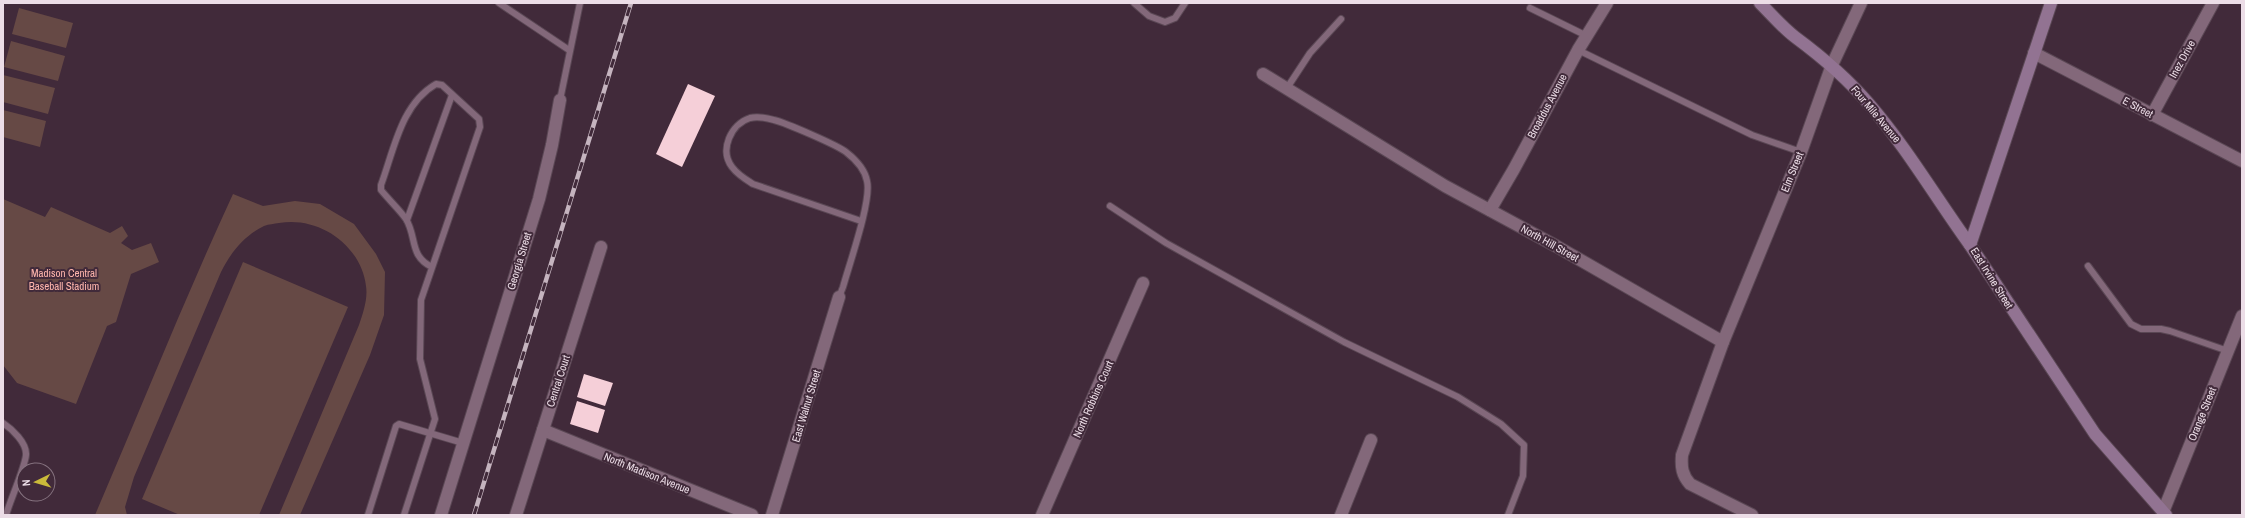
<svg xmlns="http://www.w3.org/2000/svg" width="2245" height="518" font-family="'Archivo Narrow',sans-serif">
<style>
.green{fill:#664945}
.building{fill:#f5cfd8}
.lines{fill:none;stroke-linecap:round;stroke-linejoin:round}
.lane-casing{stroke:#5a4754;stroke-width:8}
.street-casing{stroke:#5a4754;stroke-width:14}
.secondary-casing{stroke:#5a4754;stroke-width:14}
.lane{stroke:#83687a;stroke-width:6}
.street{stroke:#83687a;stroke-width:12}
.secondary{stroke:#927392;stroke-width:12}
.rail-casing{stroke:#c5b4bf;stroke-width:4.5}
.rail{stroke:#412a3a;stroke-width:3;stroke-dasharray:9;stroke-linecap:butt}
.labels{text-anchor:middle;stroke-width:4;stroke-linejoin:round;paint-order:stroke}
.street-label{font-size:11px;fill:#ecdde7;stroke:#412a3a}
.park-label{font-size:11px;fill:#feb5ac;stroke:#412a3a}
</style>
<rect width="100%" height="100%" fill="#412a3a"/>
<g class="green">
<polygon points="19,8 73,23 66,48 12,34"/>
<polygon points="11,41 65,56 58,81 4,67"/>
<polygon points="3,75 55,88 48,114 3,102"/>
<polygon points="3,110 46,121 40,147 3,137"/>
<path d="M233,194L263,206L295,201L320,204L354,224L376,254L385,272L384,315L370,355L300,515H279L359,325C363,313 368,299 366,286C361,245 319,216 279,223C274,224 269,224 264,226C244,236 231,252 221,272L134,477L125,507L127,515H95C141,408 184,300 233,194Z"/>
<polygon points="3,199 45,217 51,207 110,233 122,226 128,236 121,243 132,250 151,243 159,262 131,274 116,322 107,326 76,404 17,383 3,365"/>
<polygon points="243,262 348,307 259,515 180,515 142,499"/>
</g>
<g class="building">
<polygon points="688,84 715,96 682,167 656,154"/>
<polygon points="584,374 613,383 605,406 577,397"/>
<polygon points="577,401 605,410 598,433 570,424"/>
</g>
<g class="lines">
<defs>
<g id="lane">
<polyline points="499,3 569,50"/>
<polyline points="1134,3 1149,16 1165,22 1175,18 1185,3"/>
<polyline points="1530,8 1587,36"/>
<polyline points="1578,50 1752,135 1801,152"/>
<polyline points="1287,88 1310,53 1341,19"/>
<polyline points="560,100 580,3"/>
<polyline points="1110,206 1166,243 1344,342 1458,397 1501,424 1524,445 1523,476 1508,515"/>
<polyline points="407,220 452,95"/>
<polyline points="2088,266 2131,324 2141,329 2161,329 2170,331 2228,351"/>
<path d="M839,297L843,287C849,265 872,200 867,181C865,170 855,159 846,152C837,145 786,123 774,120C767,118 758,116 750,118C731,124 719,150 732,167C738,175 745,179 753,184L861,221"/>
<path d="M3,423C12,429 27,443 26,455C25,467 10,501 6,515"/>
<polyline points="368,515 396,426 399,424 463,443"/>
<path d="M404,515L435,419L420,359L421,300L480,127L479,119L442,85L436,84C401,104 394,150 381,185V190C389,200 399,209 406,219C417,237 409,256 432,267"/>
</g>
<g id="street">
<polyline points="2034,53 2242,161"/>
<polyline points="1263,74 1445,186 1556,246 1723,342"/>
<polyline points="2152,115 2213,3"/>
<polyline points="1490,210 1514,169 1578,50 1607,3"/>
<polyline points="543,430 752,515"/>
<polyline points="2163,512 2242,316"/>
<polyline points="441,515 539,199 552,145 560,100"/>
<polyline points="516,515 601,247"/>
<polyline points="772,515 839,297"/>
<polyline points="1042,515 1143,283"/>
<polyline points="1341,515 1371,440"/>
<path d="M1752,515L1690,484C1682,475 1681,467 1682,455L1723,342L1801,152L1832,65L1861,3"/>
</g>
<g id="secondary">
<path d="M1760,3C1771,14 1782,27 1795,37C1822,57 1847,78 1869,104C1907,148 1936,198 1970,245"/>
<polyline points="2051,3 1970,245 2095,434 2166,515"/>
</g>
</defs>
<use href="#lane" class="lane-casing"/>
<use href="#street" class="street-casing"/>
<use href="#secondary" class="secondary-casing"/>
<use href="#lane" class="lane"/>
<use href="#street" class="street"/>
<use href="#secondary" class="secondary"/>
<defs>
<polyline id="rail" points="474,515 631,3"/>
</defs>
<use href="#rail" class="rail-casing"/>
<use href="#rail" class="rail"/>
</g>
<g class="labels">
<g class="street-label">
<text transform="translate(2182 59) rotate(-61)" y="4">Inez Drive</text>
<text transform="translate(1547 106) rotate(-62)" y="4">Broaddus Avenue</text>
<text transform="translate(2138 107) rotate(28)" y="4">E Street</text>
<text transform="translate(1876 114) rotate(50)" y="4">Four Mile Avenue</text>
<text transform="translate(1792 172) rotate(-68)" y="4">Elm Street</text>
<text transform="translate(1550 243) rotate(29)" y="4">North Hill Street</text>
<text transform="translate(519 261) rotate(-73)" y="4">Georgia Street</text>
<text transform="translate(1992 278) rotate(58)" y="4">East Irvine Street</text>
<text transform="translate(558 381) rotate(-72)" y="4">Central Court</text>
<text transform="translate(1093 399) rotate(-66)" y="4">North Robbins Court</text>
<text transform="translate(806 406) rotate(-73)" y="4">East Walnut Street</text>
<text transform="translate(2202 414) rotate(-68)" y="4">Orange Street</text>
<text transform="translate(647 473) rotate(22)" y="4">North Madison Avenue</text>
</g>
<g class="park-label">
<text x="64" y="277">Madison Central<tspan x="64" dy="13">Baseball Stadium</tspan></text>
</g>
</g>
<rect width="2245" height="518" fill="none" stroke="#ecdde7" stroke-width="8"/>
<g transform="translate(36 482) rotate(265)"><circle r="19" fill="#412a3a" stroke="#85727f"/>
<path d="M0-3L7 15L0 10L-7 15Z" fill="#caba3a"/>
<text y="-6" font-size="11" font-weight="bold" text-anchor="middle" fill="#ecdde7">N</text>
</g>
</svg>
